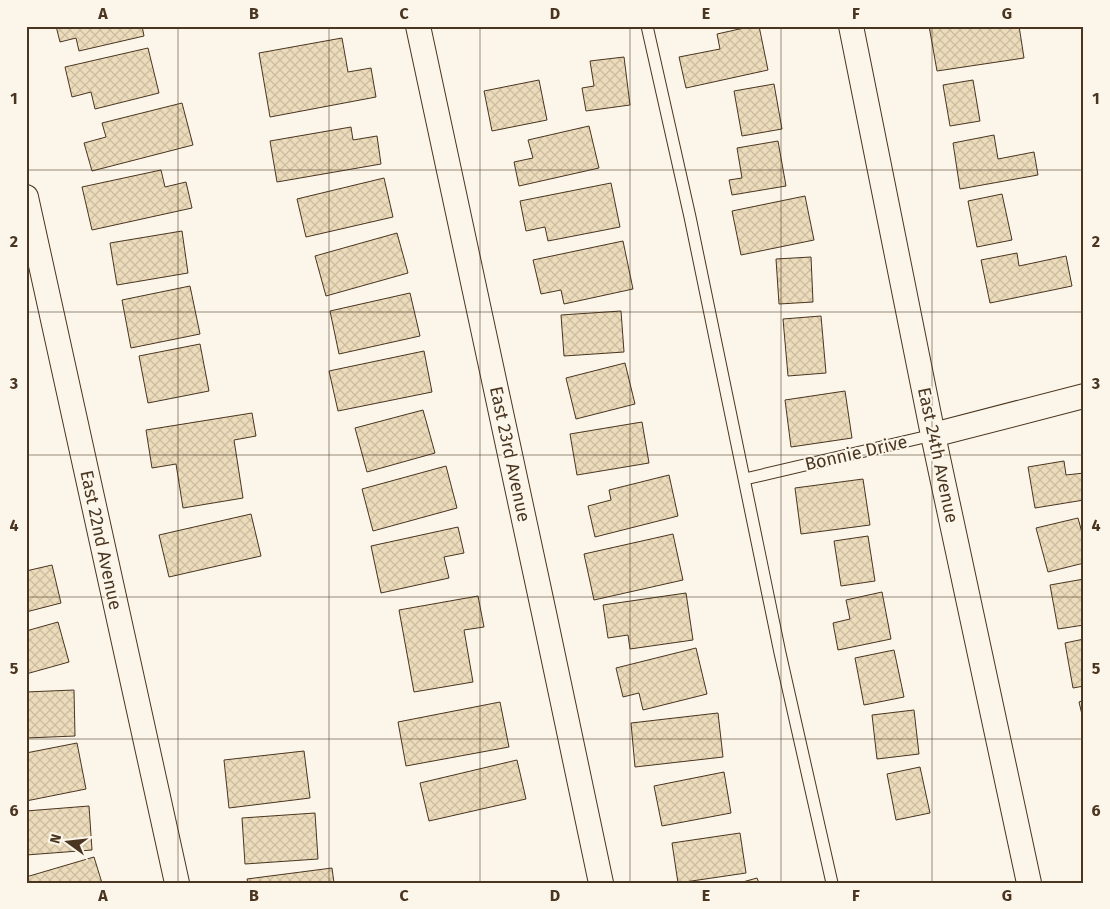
<svg xmlns="http://www.w3.org/2000/svg" width="1110" height="909" font-family="'Fira Sans',sans-serif">
<style>
.building{fill:url(#building-cross-hatch);stroke:#4a3520}
.lines{fill:none;stroke-linecap:round;stroke-linejoin:round}
.lane-casing{stroke:#4a3520;stroke-width:13}
.street-casing{stroke:#4a3520;stroke-width:26}
.lane{stroke:#fbf6e9;stroke-width:11}
.street{stroke:#fbf6e9;stroke-width:24}
.grid{fill:none;stroke:#4a3520;stroke-width:1;stroke-opacity:0.55}
.labels{text-anchor:middle;stroke-width:4;stroke-linejoin:round;paint-order:stroke}
.street-label{font-size:18px;fill:#4a3520;stroke:#fbf6e9}
.neatline{fill:none;stroke:#4a3520;stroke-width:2}
.grid-label{font-size:16px;text-anchor:middle;font-weight:bold;fill:#4a3520}
</style>
<defs>
<pattern id="building-cross-hatch" width="8" height="8" patternUnits="userSpaceOnUse" patternTransform="scale(1.25)"><rect width="8" height="8" fill="#ecdcbc"/><path d="M0 0l8 8M0 8l8-8" fill="none" stroke="#ccbda1"/></pattern>
</defs>
<rect width="100%" height="100%" fill="#fbf6e9"/>
<g class="building">
<polygon points="56,26 142,26 144,36 79,51 76,38 60,42"/>
<polygon points="753,26 759,26 768,70 686,88 679,57 720,49 717,34"/>
<polygon points="929,26 1019,26 1024,58 937,71"/>
<polygon points="342,38 348,72 371,68 376,97 270,117 259,53"/>
<polygon points="148,48 159,93 95,109 91,92 72,97 65,67"/>
<polygon points="624,57 630,105 586,111 582,88 594,86 590,61"/>
<polygon points="539,80 547,120 492,131 484,91"/>
<polygon points="973,80 980,121 950,126 943,85"/>
<polygon points="774,84 782,129 742,136 734,91"/>
<polygon points="182,103 193,145 92,171 84,143 106,137 102,123"/>
<polygon points="589,126 599,168 519,186 514,162 533,158 528,140"/>
<polygon points="351,127 353,140 377,136 381,164 277,182 270,141"/>
<polygon points="994,135 998,159 1034,152 1038,175 960,189 953,143"/>
<polygon points="778,141 786,186 732,195 729,180 742,178 737,148"/>
<polygon points="161,170 165,187 186,182 192,208 92,230 82,187"/>
<polygon points="384,178 393,217 306,237 297,199"/>
<polygon points="611,183 620,227 548,241 545,227 526,231 520,201"/>
<polygon points="1002,194 1012,240 977,247 968,201"/>
<polygon points="805,196 814,240 741,255 732,211"/>
<polygon points="182,231 188,273 117,285 110,243"/>
<polygon points="397,233 408,273 326,296 315,256"/>
<polygon points="623,241 633,289 564,304 561,290 541,294 533,260"/>
<polygon points="1017,253 1019,266 1066,256 1072,286 990,303 981,260"/>
<polygon points="811,257 813,302 779,304 776,259"/>
<polygon points="190,286 200,334 131,348 122,300"/>
<polygon points="410,293 420,336 339,354 330,311"/>
<polygon points="621,311 624,352 564,356 561,315"/>
<polygon points="821,316 826,373 788,376 783,319"/>
<polygon points="200,344 209,391 148,403 139,356"/>
<polygon points="424,351 432,392 338,411 329,371"/>
<polygon points="625,363 635,404 576,419 566,378"/>
<polygon points="845,391 852,438 791,447 785,400"/>
<polygon points="423,410 435,453 367,472 355,428"/>
<polygon points="252,413 256,436 234,440 243,498 183,508 176,464 152,468 146,430"/>
<polygon points="642,422 649,463 577,475 570,434"/>
<polygon points="1064,461 1066,475 1084,473 1084,500 1035,508 1028,467"/>
<polygon points="446,466 457,508 373,531 362,489"/>
<polygon points="669,475 678,516 595,537 588,506 611,500 609,490"/>
<polygon points="863,479 870,525 801,534 795,488"/>
<polygon points="251,514 261,556 169,577 159,535"/>
<polygon points="1078,518 1084,540 1084,563 1048,572 1036,528"/>
<polygon points="458,527 464,553 444,557 449,578 381,593 371,546"/>
<polygon points="673,534 683,580 594,600 584,554"/>
<polygon points="868,536 875,581 841,586 834,541"/>
<polygon points="52,565 61,603 26,612 26,571"/>
<polygon points="1084,579 1084,625 1058,629 1050,585"/>
<polygon points="882,592 891,639 838,650 833,623 850,619 846,600"/>
<polygon points="686,593 693,640 630,649 628,635 608,638 603,605"/>
<polygon points="478,596 484,627 464,630 473,682 414,692 399,610"/>
<polygon points="58,622 69,662 26,674 26,631"/>
<polygon points="1084,639 1084,686 1073,688 1065,643"/>
<polygon points="696,648 707,694 643,710 639,693 623,697 616,668"/>
<polygon points="894,650 904,697 864,705 855,658"/>
<polygon points="74,690 75,736 26,738 26,692"/>
<polygon points="1084,700 1084,723 1079,702"/>
<polygon points="500,702 509,747 406,766 398,722"/>
<polygon points="914,710 919,754 877,759 872,715"/>
<polygon points="718,713 723,757 635,767 631,723"/>
<polygon points="77,743 86,789 26,801 26,753"/>
<polygon points="304,751 310,798 229,808 224,760"/>
<polygon points="517,760 526,799 429,821 420,783"/>
<polygon points="920,767 930,813 896,820 887,774"/>
<polygon points="724,772 731,813 662,826 654,786"/>
<polygon points="89,806 92,850 26,855 26,811"/>
<polygon points="315,813 318,859 245,864 242,818"/>
<polygon points="740,833 746,873 678,883 672,843"/>
<polygon points="94,857 102,883 26,883 26,877"/>
<polygon points="332,868 334,883 248,883 247,879"/>
<polygon points="757,878 759,883 739,883"/>
</g>
<g class="lines">
<defs>
<g id="lane">
<polyline points="647,26 690,217 780,653 832,883"/>
<polyline points="745,479 933,435"/>
</g>
<g id="street">
<polyline points="418,26 544,613 601,883"/>
<polyline points="851,26 933,435 1029,883"/>
<polyline points="26,197 177,883"/>
<polyline points="933,435 1084,396"/>
</g>
</defs>
<use href="#lane" class="lane-casing"/>
<use href="#street" class="street-casing"/>
<use href="#lane" class="lane"/>
<use href="#street" class="street"/>
</g>
<path class="grid" d="M178,26V883M329,26V883M480,26V883M630,26V883M781,26V883M932,26V883M26,170H1084M26,312H1084M26,455H1084M26,597H1084M26,739H1084"/>
<g class="labels">
<g class="street-label">
<text transform="translate(856 453) rotate(-13)" y="6">Bonnie Drive</text>
<text transform="translate(510 454) rotate(78)" y="6">East 23rd Avenue</text>
<text transform="translate(938 455) rotate(78)" y="6">East 24th Avenue</text>
<text transform="translate(101 540) rotate(78)" y="6">East 22nd Avenue</text>
</g>
</g>
<rect width="1110" height="909" fill="none" stroke="#fbf6e9" stroke-width="55"/>
<g transform="translate(68 842) rotate(285)" stroke="#fbf6e9" stroke-width="4" paint-order="stroke">
<path d="M0-4L9 19L0 12L-9 19Z" fill="#4a3520"/>
<text y="-8" font-size="14" font-weight="bold" text-anchor="middle" fill="#4a3520">N</text>
</g>
<rect x="28" y="28" width="1054" height="854" class="neatline"/>
<g class="grid-label">
<text x="103" y="19">A</text>
<text x="254" y="19">B</text>
<text x="404" y="19">C</text>
<text x="555" y="19">D</text>
<text x="706" y="19">E</text>
<text x="856" y="19">F</text>
<text x="1007" y="19">G</text>
<text x="14" y="104">1</text>
<text x="1096" y="104">1</text>
<text x="14" y="247">2</text>
<text x="1096" y="247">2</text>
<text x="14" y="389">3</text>
<text x="1096" y="389">3</text>
<text x="14" y="531">4</text>
<text x="1096" y="531">4</text>
<text x="14" y="674">5</text>
<text x="1096" y="674">5</text>
<text x="14" y="816">6</text>
<text x="1096" y="816">6</text>
<text x="103" y="901">A</text>
<text x="254" y="901">B</text>
<text x="404" y="901">C</text>
<text x="555" y="901">D</text>
<text x="706" y="901">E</text>
<text x="856" y="901">F</text>
<text x="1007" y="901">G</text>
</g>
</svg>
